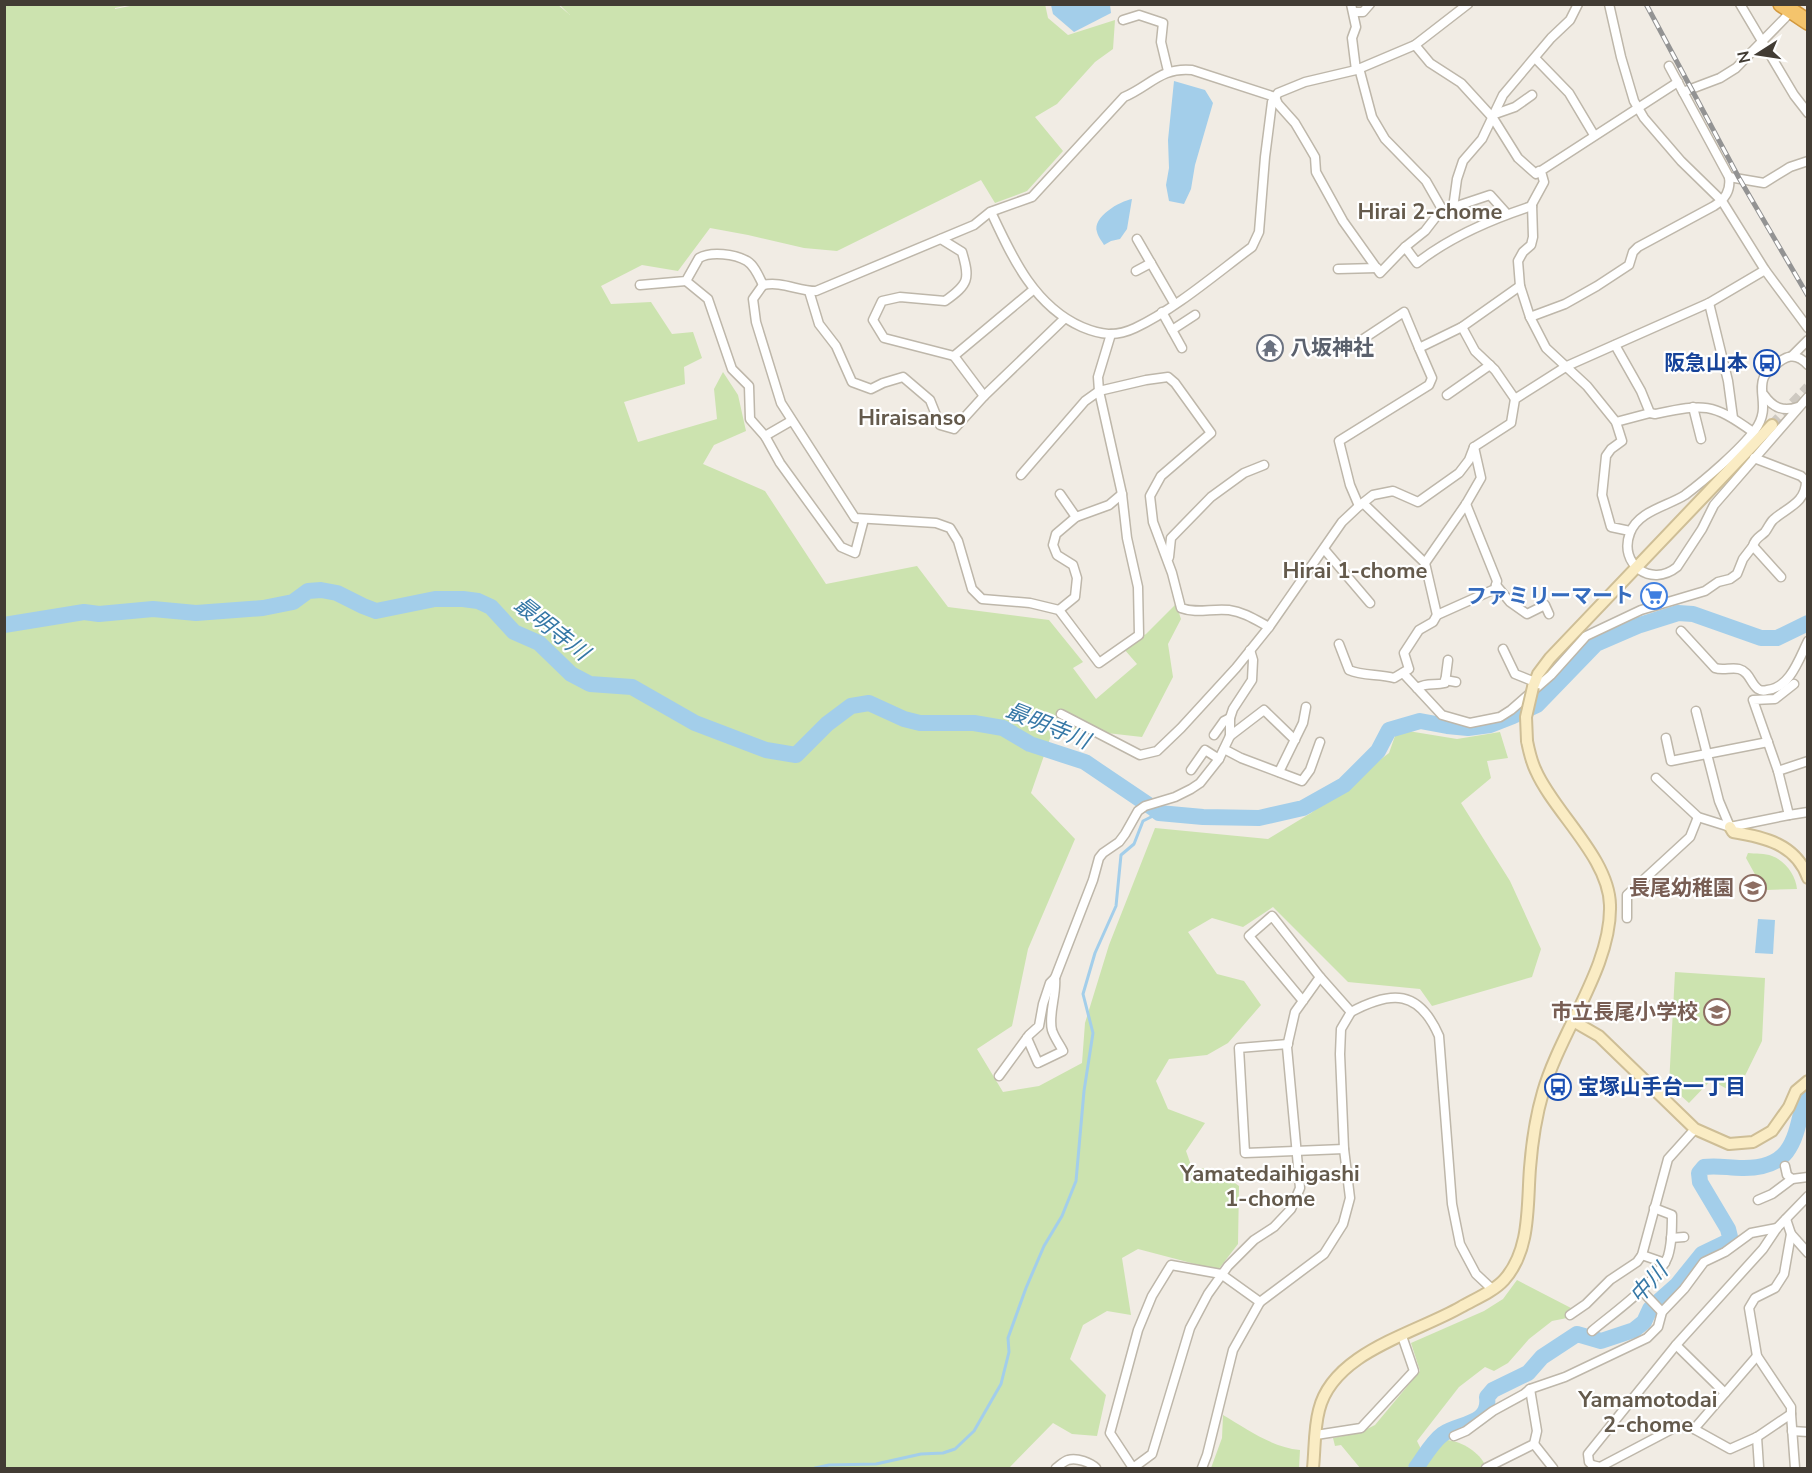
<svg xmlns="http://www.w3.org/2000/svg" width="1812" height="1473" font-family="'Nunito Sans','Noto Sans JP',sans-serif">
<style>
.green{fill:#cce3af}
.water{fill:#a3ceea}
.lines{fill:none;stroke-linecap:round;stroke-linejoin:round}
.stream{stroke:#a3ceea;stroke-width:3}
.river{stroke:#a3ceea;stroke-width:16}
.secondary-tunnel{stroke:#cec9c1;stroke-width:10;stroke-dasharray:10 5;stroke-linecap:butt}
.street-casing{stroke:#beb7aa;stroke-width:11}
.secondary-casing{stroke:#cebe96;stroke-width:14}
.highway-casing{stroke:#d2983d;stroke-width:18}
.street{stroke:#fff;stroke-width:8}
.secondary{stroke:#faecc4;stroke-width:10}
.highway{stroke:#f4c46c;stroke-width:15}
.rail-casing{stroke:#939393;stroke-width:5}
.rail{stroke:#fff;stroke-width:3;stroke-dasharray:9;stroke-linecap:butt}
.secondary-bridge-casing{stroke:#cebe96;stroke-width:14;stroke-linecap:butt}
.secondary-bridge{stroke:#faecc4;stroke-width:10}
.labels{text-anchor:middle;stroke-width:4.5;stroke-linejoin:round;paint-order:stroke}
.worship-label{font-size:21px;font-weight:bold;fill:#5b616d;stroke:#fff;text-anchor:start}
.transit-label{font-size:21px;font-weight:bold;fill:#164399;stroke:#fff;text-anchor:end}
.shop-label{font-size:21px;font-weight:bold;fill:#366cbe;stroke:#fff;text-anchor:end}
.education-label{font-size:21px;font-weight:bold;fill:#785e54;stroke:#fff;text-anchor:end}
.neighbourhood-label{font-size:22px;font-weight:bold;fill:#645a4c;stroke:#fff}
.water-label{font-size:22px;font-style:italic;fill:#3678a6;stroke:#fff}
</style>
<rect width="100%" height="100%" fill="#f1ece4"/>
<g class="green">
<polygon points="140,4 557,4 570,15 560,5 1045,4 1048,18 1068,35 1115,20 1113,49 1095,62 1057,104 1035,117 1063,151 1027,191 995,203 981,180 837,251 804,248 748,235 710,228 678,271 642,265 601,286 611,304 651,302 672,334 693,332 702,358 684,367 685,384 624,402 638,442 717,419 714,389 723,372 738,395 746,431 714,445 703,464 765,491 826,584 917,566 948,607 1049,620 1083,662 1073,668 1096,699 1137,664 1124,649 1146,634 1176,604 1181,619 1168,644 1173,677 1142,737 1054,727 1031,793 1075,839 1028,949 1012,1026 977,1049 1003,1092 1039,1086 1082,1063 1085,1023 1109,945 1155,828 1268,839 1311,813 1389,753 1395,736 1402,730 1457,739 1500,732 1508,758 1487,761 1491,778 1461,803 1510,881 1541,949 1532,977 1432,1006 1420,989 1348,982 1273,907 1243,927 1212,918 1188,932 1217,974 1244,981 1261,1005 1228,1043 1207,1055 1169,1059 1156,1081 1168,1109 1205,1123 1186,1151 1192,1168 1215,1169 1239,1186 1238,1244 1218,1270 1138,1249 1122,1258 1131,1315 1107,1311 1083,1325 1070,1359 1106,1395 1097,1436 1072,1434 1053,1423 1009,1468 5,1468 5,5 129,5 115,8 115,9"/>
<path d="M1748,853C1755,854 1765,853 1772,856C1786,861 1796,876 1797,889L1766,890L1760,878H1757L1746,858Z"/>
<polygon points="1675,972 1765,978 1762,1041 1736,1094 1711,1080 1689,1103 1669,1085"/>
<polygon points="1517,1280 1571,1308 1567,1318 1552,1321 1529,1339 1508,1363 1494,1371 1485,1367 1459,1387 1417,1441 1422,1451 1408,1467 1405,1468 1360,1468 1341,1445 1335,1446 1333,1438 1359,1433 1375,1425 1420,1371 1411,1343 1484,1311 1503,1299"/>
<path d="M1223,1415C1247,1429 1271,1447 1300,1450L1299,1468H1211L1222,1438Z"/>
<path d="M1443,1440C1457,1439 1477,1450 1484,1463L1480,1468H1423Z"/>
</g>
<g class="water">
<polygon points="1051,5 1110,5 1111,13 1074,32 1053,14"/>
<polygon points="1174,81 1205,90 1213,103 1195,165 1191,189 1184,204 1169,201 1166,185 1169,168 1168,140"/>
<path d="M1132,199L1127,229L1120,239L1111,241L1104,245C1102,241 1098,237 1097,232C1092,217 1120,201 1132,199Z"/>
<polygon points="1758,919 1775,920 1773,954 1755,953"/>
</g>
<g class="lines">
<polyline class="stream" points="815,1468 829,1465 876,1464 921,1454 943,1453 955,1449 974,1431 1001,1384 1009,1352 1008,1338 1026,1288 1044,1246 1062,1216 1076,1181 1084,1091 1093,1033 1083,994 1095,953 1116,906 1121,855 1134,844 1143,821 1159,813"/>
<g class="river">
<polyline points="4,625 84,612 99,614 153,609 196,613 263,608 293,602 308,591 321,590 337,593 363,606 376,611 435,599 463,599 478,601 491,607 514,632 539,643 571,674 590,684 632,687 695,723 766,750 796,755 827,724 851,706 869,703 904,719 920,723 974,723 1003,728 1030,744 1085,762 1153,808 1159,813 1203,817 1259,818 1303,808 1344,785 1378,751 1389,730 1420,721 1447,726 1468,728 1490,725 1513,716 1537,705 1596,644 1640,625 1678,613 1693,614 1761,638 1777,638 1808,623"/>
<path d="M1416,1468C1424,1457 1432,1442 1443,1434C1459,1423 1491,1425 1487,1397L1493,1390L1528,1373L1542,1357L1577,1334L1601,1341L1634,1330L1644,1322L1650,1309L1677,1285L1702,1254L1727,1242L1730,1237L1728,1229L1700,1182L1699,1173L1704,1167C1717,1165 1729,1168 1742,1168C1794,1169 1795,1137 1805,1096L1808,1093"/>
</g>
<polyline class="secondary-tunnel" points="1772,425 1808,387"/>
<defs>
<g id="street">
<polyline points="1351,4 1356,27 1352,38 1356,70"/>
<polyline points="1609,4 1621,57 1634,101 1644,118 1681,161 1722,201 1765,270 1808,328"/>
<polyline points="1740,4 1794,95 1808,113"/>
<polyline points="1354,12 1363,12 1370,4"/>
<polyline points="1123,20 1139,15 1163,23 1161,42 1168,71"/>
<polyline points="1415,45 1430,63 1461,83 1493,118 1518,158 1536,174 1678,82"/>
<polyline points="1535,58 1569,93 1594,135"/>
<polyline points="1359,68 1372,117 1385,139 1426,181 1442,209 1448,209 1490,195 1507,214"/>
<polyline points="1683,92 1720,78 1736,68 1784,19 1791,11 1791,8"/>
<polyline points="1495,114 1515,107 1532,95"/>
<polyline points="1539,171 1542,175 1544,182 1532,204 1533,237 1531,245 1523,252 1518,261 1520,286 1530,317 1546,348 1587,386 1616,422 1622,441 1611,449 1606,456 1602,495 1611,527 1630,531"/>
<polyline points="1729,177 1764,183 1790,167 1808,161"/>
<polyline points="1453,208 1457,179 1463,161 1482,139 1503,95 1551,38 1570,20 1578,4"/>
<path d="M991,212C1012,257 1034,306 1082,327C1101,335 1116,337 1135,328C1174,310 1217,273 1252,247L1259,232L1265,157L1272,102L1278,93L1305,82L1356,70L1415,45L1468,4"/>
<path d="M941,239L962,252C970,279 969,284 945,301L900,297L882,301L873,320L884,338L954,356L1033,290"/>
<polyline points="1137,239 1174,303"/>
<polyline points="1405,247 1425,231 1442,209"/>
<polyline points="1338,269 1377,268"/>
<polyline points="1136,271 1151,263"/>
<polyline points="686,281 708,299 732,369 749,386 750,419 765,436 780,463 841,547 855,553 864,519"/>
<path d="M640,285L686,281L699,258C711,251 735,254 747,261C755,266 759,277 763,285C782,281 798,291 816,291L974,225L990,212L1032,197L1124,97C1150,86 1161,67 1192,70L1275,97L1278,104L1295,123L1308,145L1315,157L1316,172L1343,221L1380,273L1405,247L1417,263C1450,237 1492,219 1532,206"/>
<polyline points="763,285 753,299 756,322 781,403 855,518 936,523 950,528 958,541 972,589 982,599 1030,603 1059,610 1099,663 1139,635 1138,587 1127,538 1122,494 1099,391 1085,401 1021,475"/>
<polyline points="809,291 819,324 836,346 852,382 871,389 883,383 903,377 930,400 940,425 954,429 984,396 1064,319"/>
<polyline points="1709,303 1728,381 1733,418"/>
<polyline points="1162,312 1182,348"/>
<path d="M1530,317L1565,304L1597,286L1629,265L1633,252L1638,247L1714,206C1725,199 1731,191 1729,177L1669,66"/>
<polyline points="1462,327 1475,351 1495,370 1515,399"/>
<polyline points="1172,330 1195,315"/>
<path d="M1111,334L1098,377L1099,391L1146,380L1168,377L1175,383L1211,433L1161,476L1150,496L1153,522L1172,573L1181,608C1197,614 1212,608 1229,610C1244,612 1256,620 1269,627"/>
<path d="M1615,345L1641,391L1650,413L1655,414C1704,404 1711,402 1753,432"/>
<polyline points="1348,349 1404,312 1419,348 1462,327 1520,286"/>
<polyline points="954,356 984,396"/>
<polyline points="1792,356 1808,340"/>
<path d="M1808,365C1795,351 1785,356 1773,367C1770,370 1766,373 1764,377C1757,392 1771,409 1755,430C1740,450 1705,480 1685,495C1668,506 1638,511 1630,533C1618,564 1651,588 1677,567L1702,529L1714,505L1808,397"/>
<polyline points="1447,395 1490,365"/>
<path d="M1764,395C1773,408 1783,412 1798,407"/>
<polyline points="1693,407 1701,439"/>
<polyline points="1616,422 1650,413"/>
<polyline points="765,436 791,421"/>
<polyline points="1060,494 1076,517"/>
<polyline points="1363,503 1425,563 1437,615"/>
<polyline points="1359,506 1350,485 1339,441 1429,385 1432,378 1419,348"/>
<path d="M1753,546C1755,538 1760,537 1765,532C1768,528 1770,523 1773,520C1786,508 1806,503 1806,481L1801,476L1754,458"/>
<polyline points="1324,549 1370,603"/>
<polyline points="1169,557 1171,538 1211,497 1244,473 1264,465"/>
<polyline points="1425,563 1466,504 1481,478 1474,447"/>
<polyline points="1496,585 1510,602 1527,614 1545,605 1549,614"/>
<polyline points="1059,610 1075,597 1077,578 1073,565 1057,555 1053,545 1056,534 1076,517 1109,505 1122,494"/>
<path d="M1681,631L1715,668C1723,671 1731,667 1739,669C1750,672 1750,683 1758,689C1761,691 1764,691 1767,690C1790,688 1799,659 1808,641"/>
<path d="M1339,644L1349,670C1362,676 1379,674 1394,678L1409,669L1404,653L1419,630L1433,622L1437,615L1495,589L1497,581L1466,504"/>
<polyline points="1503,649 1515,674 1535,682"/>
<polyline points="1403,673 1442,715 1470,723 1500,717 1511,710 1551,675 1586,636 1641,610 1705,591 1718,582 1730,579 1737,574 1743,559 1753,546 1781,577"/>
<polyline points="1445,680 1456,682"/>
<path d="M1417,688C1428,682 1434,686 1445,683L1448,660"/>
<polyline points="1696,711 1719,801 1730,827"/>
<polyline points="1061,714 1140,755 1157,751 1181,728 1236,668 1269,627 1342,522 1359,506 1373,495 1393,491 1418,502 1459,473 1469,460 1474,447 1511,423 1515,399 1567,366 1709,303 1765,270"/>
<polyline points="1214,735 1224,721 1230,718"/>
<polyline points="1230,736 1264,710 1295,740"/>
<polyline points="1666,738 1671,761 1768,742"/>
<polyline points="1224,749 1241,758 1302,781 1310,770 1320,742"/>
<polyline points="1191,770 1205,750 1219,759"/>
<polyline points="1778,771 1753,700 1775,699 1794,684"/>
<polyline points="1279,772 1303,723 1306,707"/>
<polyline points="1656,778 1698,817 1730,827 1789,815 1778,771 1808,761"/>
<polyline points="1789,815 1808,812"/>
<polyline points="1627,918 1627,895 1690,837 1698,817"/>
<path d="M1351,1012C1392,990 1419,990 1439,1036L1452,1204L1460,1244L1476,1274L1492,1289"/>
<path d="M1027,1038L1038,1063L1063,1051C1060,1045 1054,1037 1052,1030C1048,1014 1057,994 1055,978"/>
<polyline points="1288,1044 1239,1048 1245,1153 1344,1149"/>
<polyline points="999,1076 1029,1035 1039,1026 1043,1004 1050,983 1055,978 1093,880 1099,858 1103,853 1119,842 1125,834 1138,811 1145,806 1175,797 1191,789 1200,783 1219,759 1230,736 1230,718 1233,709 1252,680 1253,660 1250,650"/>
<polyline points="1785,1166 1787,1175 1792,1179 1808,1177"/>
<polyline points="1758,1200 1772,1194 1792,1179"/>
<polyline points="1786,1219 1791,1234 1784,1274 1775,1288 1755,1298 1749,1308 1757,1356 1791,1407 1791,1414"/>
<polyline points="1791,1234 1808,1253"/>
<polyline points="1671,1238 1684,1237"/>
<polyline points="1642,1255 1665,1263"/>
<polyline points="1641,1290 1662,1312"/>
<polyline points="1260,1302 1324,1254 1343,1224 1350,1198 1344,1149 1340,1054 1341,1029 1351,1012 1320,977"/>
<polyline points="1570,1315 1586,1304 1610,1280 1637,1262 1642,1255 1668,1159 1695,1129"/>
<path d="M1592,1331C1612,1314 1659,1281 1668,1256C1672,1243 1672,1229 1672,1215L1654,1208"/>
<polyline points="1676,1345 1725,1393"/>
<polyline points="1757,1356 1694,1429 1730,1449 1757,1437 1791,1414 1795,1468"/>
<polyline points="1694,1429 1685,1426 1676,1427 1600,1467 1592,1465 1589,1462 1588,1454 1676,1345 1763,1249 1777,1228 1808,1196"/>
<polyline points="1792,1431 1808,1432"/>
<polyline points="1316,1435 1361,1428 1414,1371 1402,1336"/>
<polyline points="1454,1436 1466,1431 1493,1411 1524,1394 1530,1389 1565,1377 1647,1338 1658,1327 1662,1312 1684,1289 1704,1262 1725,1252 1751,1233 1777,1228"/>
<polyline points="1757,1437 1759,1467"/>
<polyline points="1534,1444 1553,1468"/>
<path d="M1056,1468C1059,1466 1064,1461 1068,1460C1077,1457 1091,1463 1096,1468"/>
<polyline points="1202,1468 1207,1455 1233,1350 1260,1302 1221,1274 1171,1265 1152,1296 1138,1330 1110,1433 1133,1468 1152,1454 1190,1328 1208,1294 1228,1266 1254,1240 1274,1227 1291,1209 1300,1188 1287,1047 1295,1012 1320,977 1272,916 1249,936 1303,1001"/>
<polyline points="1486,1468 1534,1444 1537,1431 1530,1389"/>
</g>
<g id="secondary">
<polyline points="1533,687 1538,674 1550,658 1772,425"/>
<path d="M1730,827L1733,832C1764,837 1796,844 1808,878"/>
<polyline points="1573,1021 1599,1036 1695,1129 1729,1144 1753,1142 1772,1131 1789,1107 1796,1091 1808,1081"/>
<path d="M1313,1468C1315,1449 1314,1429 1319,1410C1333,1352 1416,1333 1461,1307C1475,1299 1493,1292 1504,1280C1531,1250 1527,1205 1530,1168C1532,1142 1536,1116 1543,1092C1560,1032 1612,966 1610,905C1609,858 1554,812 1536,771C1531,761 1529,751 1527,741"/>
</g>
<polyline id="highway" points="1781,4 1808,22"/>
</defs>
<use href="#street" class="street-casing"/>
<use href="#secondary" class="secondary-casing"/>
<use href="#highway" class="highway-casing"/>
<use href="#street" class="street"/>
<use href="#secondary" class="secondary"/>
<use href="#highway" class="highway"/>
<defs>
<polyline id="rail" points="1646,4 1739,178 1808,296"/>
</defs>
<use href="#rail" class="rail-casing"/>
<use href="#rail" class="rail"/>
<defs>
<polyline id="secondary-bridge" points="1527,741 1526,717 1533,687"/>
</defs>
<use href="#secondary-bridge" class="secondary-bridge-casing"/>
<use href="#secondary-bridge" class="secondary-bridge"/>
</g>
<defs>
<symbol id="temple-ring" viewBox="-11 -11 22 22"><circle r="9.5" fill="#fff" stroke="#6b7280" stroke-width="1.5"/><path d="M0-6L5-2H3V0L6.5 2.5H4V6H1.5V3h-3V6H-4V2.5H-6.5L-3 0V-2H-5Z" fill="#6b7280"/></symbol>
<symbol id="bus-ring" viewBox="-11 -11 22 22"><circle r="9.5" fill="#fff" stroke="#1a4fb4" stroke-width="1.5"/><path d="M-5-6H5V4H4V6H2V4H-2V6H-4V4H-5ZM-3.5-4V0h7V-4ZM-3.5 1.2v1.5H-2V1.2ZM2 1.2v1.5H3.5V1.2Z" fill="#1a4fb4"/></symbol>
<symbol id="supermarket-ring" viewBox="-11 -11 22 22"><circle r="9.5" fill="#fff" stroke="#3f7fe0" stroke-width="1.5"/><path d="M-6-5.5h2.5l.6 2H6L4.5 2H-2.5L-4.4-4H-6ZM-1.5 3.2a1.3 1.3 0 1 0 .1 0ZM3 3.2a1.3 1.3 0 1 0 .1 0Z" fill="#3f7fe0"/></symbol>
<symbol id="school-ring" viewBox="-11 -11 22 22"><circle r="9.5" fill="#fff" stroke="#8d6e63" stroke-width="1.5"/><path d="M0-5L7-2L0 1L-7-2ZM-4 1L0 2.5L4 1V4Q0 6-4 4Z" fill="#8d6e63"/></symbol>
</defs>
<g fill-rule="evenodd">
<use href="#temple-ring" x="1255" y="333" width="30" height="30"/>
<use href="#bus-ring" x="1752" y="348" width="30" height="30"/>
<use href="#supermarket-ring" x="1639" y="581" width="30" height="30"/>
<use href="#school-ring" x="1738" y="873" width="30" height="30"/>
<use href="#school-ring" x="1702" y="997" width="30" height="30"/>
<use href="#bus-ring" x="1543" y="1072" width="30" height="30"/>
</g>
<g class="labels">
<g class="worship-label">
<text x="1290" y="355">八坂神社</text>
</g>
<g class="transit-label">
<text x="1748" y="370">阪急山本</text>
<text x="1578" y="1094" text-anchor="start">宝塚山手台一丁目</text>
</g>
<g class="shop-label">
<text x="1634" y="603">ファミリーマート</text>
</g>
<g class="education-label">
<text x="1734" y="895">長尾幼稚園</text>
<text x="1698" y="1019">市立長尾小学校</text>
</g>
<g class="neighbourhood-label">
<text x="1430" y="219">Hirai 2-chome</text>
<text x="912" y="425">Hiraisanso</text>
<text x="1355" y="578">Hirai 1-chome</text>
<text x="1270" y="1181">Yamatedaihigashi<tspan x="1270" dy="25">1-chome</tspan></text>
<text x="1648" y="1407">Yamamotodai<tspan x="1648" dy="25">2-chome</tspan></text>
</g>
<g class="water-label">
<text transform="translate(552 628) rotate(38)" y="8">最明寺川</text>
<text transform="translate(1048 725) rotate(22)" y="8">最明寺川</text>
<text transform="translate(1648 1283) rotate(-48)" y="8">中川</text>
</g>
</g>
<rect width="1812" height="1473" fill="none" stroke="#423c34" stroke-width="12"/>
<g transform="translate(1758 54) rotate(258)" stroke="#ffffff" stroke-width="4.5" paint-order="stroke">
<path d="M0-4.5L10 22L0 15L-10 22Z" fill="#423c34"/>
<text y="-9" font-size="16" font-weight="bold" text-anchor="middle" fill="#423c34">N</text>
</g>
</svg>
